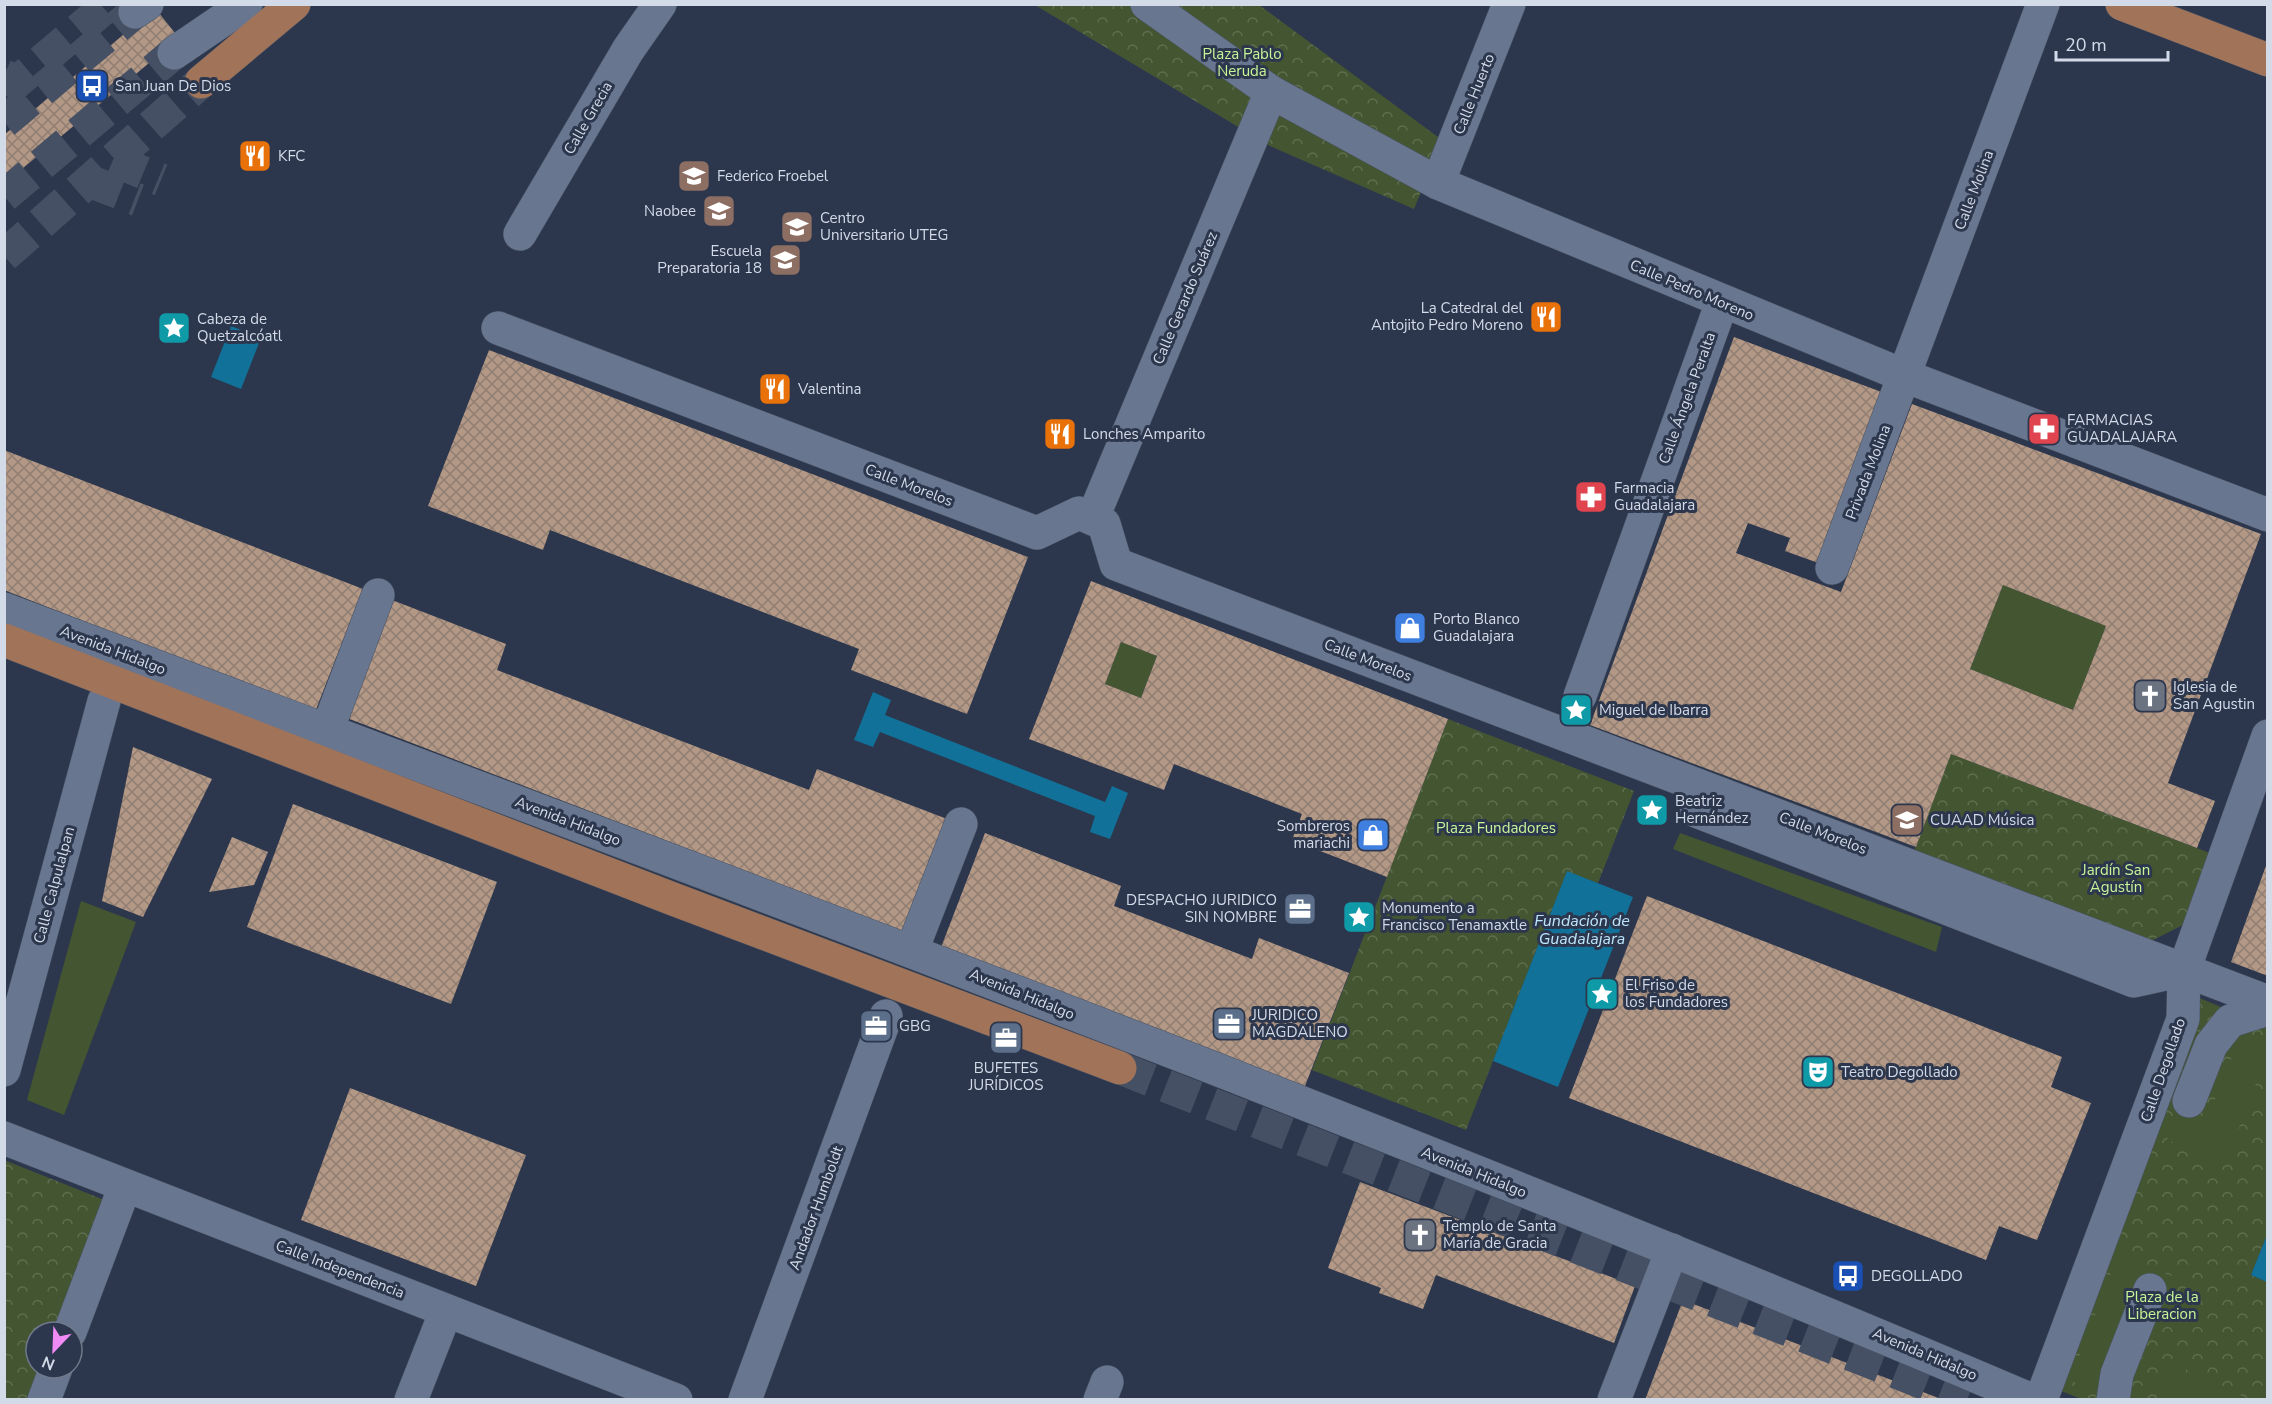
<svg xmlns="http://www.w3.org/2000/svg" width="2272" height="1404" font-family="'Nunito Sans',sans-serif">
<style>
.park{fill:url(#park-crowns);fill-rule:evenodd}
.garden{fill:#445631}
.water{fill:#117198}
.building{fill:url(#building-cross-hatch);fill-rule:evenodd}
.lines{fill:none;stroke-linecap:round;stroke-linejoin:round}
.minor-tunnel{stroke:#455064;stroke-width:33;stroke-dasharray:33 16;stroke-linecap:butt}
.major-tunnel{stroke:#455064;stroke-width:33;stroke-dasharray:33 16;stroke-linecap:butt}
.minor-casing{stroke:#495365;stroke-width:34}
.major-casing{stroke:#495365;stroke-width:34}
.minor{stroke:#69768f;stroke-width:33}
.major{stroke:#a17358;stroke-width:33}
.labels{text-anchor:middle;stroke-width:6;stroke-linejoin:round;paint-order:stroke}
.park-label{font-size:15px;fill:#c7f597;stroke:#2c374d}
.poi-label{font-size:15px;fill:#d3dbe9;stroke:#2c374d;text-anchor:start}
.street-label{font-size:15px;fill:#d3dbe9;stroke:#2c374d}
.water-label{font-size:16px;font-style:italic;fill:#bee7fd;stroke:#2c374d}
</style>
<defs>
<pattern id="park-crowns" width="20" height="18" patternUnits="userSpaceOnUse" patternTransform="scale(1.5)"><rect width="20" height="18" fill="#445631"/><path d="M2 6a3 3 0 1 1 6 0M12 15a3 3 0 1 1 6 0" fill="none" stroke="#5e6e4f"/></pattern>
<pattern id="building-cross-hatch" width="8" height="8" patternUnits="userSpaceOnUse" patternTransform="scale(1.5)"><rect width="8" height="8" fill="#b39885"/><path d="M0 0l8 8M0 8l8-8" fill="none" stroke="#907e72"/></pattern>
</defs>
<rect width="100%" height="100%" fill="#2c374d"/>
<g class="park">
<polygon points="1035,5 1259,5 1442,140 1414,209 1270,146"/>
<polygon points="1448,719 1634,791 1598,883 1567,872 1466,1130 1312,1070"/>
<polygon points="1951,754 2215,855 2189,922 2137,948 1910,862"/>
<polygon points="2180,990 2267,1026 2267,1235 2251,1275 2267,1282 2267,1399 2081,1399 2034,1380"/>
<path d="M4,1160L132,1211L62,1399H5ZM36,1332H72V1368H36Z"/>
</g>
<g class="garden">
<polygon points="2003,585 2106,626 2073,710 1970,669"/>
<polygon points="1121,642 1157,656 1141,698 1105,684"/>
<polygon points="1680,833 1942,927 1936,952 1673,849"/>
<polygon points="81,901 136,922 64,1115 27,1100"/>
<polygon points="2248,1034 2259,1038 2253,1052 2266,1058 2225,1163 2167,1140 2177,1113 2205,1124 2237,1044"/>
<polygon points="2118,1255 2180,1279 2174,1294 2139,1280 2098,1386 2100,1396 2077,1386 2072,1376"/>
<polygon points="2176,1351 2191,1357 2185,1373 2250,1399 2156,1399"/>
</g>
<g class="water">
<polygon points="231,326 261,338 241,389 211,377"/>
<polygon points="873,692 891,700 885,715 1105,802 1112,786 1128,793 1110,839 1090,832 1095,816 880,732 873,747 854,740"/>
<polygon points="1567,871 1633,897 1558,1087 1493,1061"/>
<polygon points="2267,1235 2267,1282 2251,1275"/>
</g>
<g class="building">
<polygon points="155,8 179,38 4,184 4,135"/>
<path d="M1734,337L1887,394L1824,565L1785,551L1790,538L1748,523L1736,553L1841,592L1912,404L2261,534L2168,783L2215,801L2197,848L1951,754L1916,847L1590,725ZM2003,585L2106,626L2073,710L1970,669Z"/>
<polygon points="489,350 1028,557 967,714 851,670 859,649 550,530 543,550 428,506"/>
<polygon points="4,450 363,589 315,712 4,590"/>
<path d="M1091,581L1448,719L1387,877L1292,840L1302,814L1174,764L1164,790L1029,739ZM1121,642L1157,656L1141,698L1105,684Z"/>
<polygon points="392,600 506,644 497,670 809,790 817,769 947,819 904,932 347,718"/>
<polygon points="133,747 212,779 143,917 102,901"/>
<polygon points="293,804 497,882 451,1004 247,927"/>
<polygon points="985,833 1121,886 1114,906 1252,959 1259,938 1349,973 1303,1091 940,950"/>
<polygon points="232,837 268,852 254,885 209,892"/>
<polygon points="2267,863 2268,863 2268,976 2231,962"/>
<polygon points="1647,896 2062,1057 2051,1087 2091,1103 2037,1240 1999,1226 1986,1260 1569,1098"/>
<polygon points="350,1088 526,1155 476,1286 301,1220"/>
<polygon points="1360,1182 1635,1286 1614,1343 1436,1275 1423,1309 1379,1293 1381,1288 1328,1268"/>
<polygon points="1683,1300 1941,1399 1941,1400 1645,1400"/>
</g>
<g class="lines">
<g class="minor-tunnel">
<polyline points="4,76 18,82"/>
<polyline points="4,122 135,12"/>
<polyline points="113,160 161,180"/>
<polyline points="89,181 138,200"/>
<polyline points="4,196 174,53"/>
</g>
<g class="major-tunnel">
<polyline points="4,93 109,4"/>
<polyline points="4,256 201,82"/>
<polyline points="1120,1068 1967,1400"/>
</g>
<defs>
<g id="minor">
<polyline points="1147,4 1271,92 1438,183 1905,376 2268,515"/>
<polyline points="135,12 147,4"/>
<polyline points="174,53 246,4"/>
<polyline points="1438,183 1509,4"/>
<polyline points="520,234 628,50 660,4"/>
<polyline points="498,328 1037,533 1079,513 1104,524 1116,564 2268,1002"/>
<polyline points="1099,503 1271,92"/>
<polyline points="1832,568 2043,4"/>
<path d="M4,609C683,865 1364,1116 2032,1400"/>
<polyline points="1580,696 1722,302"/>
<polyline points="331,720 378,595"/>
<polyline points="1696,811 2134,981 2184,970"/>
<polyline points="912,950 961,824"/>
<polyline points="4,1070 104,701"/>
<polyline points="2189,1101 2211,1045 2230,1021 2268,1009"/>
<polyline points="4,1138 676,1400"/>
<polyline points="70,1332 125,1186"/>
<polyline points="44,1400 56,1368"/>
<polyline points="411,1400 446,1311"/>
<polyline points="745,1400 886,1016"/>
<polyline points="1100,1400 1107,1382"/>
<polyline points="1614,1400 1672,1250"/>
<polyline points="2041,1400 2183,1019 2184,970 2268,736"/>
<polyline points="2113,1400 2117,1374 2150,1290"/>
</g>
<g id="major">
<polyline points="2122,4 2268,60"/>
<polyline points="201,82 294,4"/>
<polyline points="4,640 673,899 1120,1068"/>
</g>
</defs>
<use href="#minor" class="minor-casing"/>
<use href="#major" class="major-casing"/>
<use href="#minor" class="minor"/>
<use href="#major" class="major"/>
</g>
<defs>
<symbol id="bus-square" viewBox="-11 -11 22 22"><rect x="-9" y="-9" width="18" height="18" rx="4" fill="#1a4fb4" stroke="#2c374d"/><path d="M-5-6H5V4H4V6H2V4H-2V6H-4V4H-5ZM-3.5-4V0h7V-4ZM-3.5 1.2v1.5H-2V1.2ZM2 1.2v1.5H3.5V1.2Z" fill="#fff"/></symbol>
<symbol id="restaurant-square" viewBox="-11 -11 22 22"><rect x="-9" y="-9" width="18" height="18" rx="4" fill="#e8710a" stroke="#2c374d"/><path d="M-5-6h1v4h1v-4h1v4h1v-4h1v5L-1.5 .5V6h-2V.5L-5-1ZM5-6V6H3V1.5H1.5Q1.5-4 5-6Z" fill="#fff"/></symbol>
<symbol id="school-square" viewBox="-11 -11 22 22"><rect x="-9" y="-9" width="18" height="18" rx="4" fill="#8d6e63" stroke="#2c374d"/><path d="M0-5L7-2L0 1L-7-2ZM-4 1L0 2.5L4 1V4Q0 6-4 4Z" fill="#fff"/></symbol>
<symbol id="university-square" viewBox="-11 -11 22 22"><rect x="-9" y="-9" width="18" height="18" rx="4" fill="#8d6e63" stroke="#2c374d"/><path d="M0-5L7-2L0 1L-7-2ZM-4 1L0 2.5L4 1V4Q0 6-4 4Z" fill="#fff"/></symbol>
<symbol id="sight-square" viewBox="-11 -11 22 22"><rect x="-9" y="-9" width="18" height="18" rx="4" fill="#0f9aa8" stroke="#2c374d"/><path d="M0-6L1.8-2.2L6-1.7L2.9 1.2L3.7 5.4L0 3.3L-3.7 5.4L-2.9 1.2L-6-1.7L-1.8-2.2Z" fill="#fff"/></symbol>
<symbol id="pharmacy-square" viewBox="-11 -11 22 22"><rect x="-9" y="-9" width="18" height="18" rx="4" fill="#e0444e" stroke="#2c374d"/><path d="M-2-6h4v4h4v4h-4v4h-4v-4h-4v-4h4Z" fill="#fff"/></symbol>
<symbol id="shop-square" viewBox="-11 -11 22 22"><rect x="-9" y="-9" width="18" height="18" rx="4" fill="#3f7fe0" stroke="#2c374d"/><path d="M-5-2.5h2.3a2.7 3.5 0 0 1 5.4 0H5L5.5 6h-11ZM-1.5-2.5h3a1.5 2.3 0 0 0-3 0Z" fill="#fff"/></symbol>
<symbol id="church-square" viewBox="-11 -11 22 22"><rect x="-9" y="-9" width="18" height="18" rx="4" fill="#6b7280" stroke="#2c374d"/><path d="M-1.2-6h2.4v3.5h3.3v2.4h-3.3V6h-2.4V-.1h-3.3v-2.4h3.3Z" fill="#fff"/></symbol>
<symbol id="office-square" viewBox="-11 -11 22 22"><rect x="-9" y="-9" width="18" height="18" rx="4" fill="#5c6f8a" stroke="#2c374d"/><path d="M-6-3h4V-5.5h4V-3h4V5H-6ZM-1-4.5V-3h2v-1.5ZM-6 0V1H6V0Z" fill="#fff"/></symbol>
<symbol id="theatre-square" viewBox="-11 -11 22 22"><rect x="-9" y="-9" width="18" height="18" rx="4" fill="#0f9aa8" stroke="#2c374d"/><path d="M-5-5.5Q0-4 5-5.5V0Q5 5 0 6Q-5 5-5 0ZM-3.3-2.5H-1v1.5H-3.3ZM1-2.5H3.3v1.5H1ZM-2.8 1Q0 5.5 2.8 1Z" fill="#fff"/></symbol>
</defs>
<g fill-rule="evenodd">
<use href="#bus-square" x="73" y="67" width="38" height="38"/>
<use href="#restaurant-square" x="236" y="137" width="38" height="38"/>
<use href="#school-square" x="675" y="157" width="38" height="38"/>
<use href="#school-square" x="700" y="192" width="38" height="38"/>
<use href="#university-square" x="778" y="208" width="38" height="38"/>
<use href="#university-square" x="766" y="241" width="38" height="38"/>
<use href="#restaurant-square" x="1527" y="298" width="38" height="38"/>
<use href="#sight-square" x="155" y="309" width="38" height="38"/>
<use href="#restaurant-square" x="756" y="370" width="38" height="38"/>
<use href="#pharmacy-square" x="2025" y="410" width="38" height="38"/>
<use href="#restaurant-square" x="1041" y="415" width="38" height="38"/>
<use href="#pharmacy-square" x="1572" y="478" width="38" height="38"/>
<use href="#shop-square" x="1391" y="609" width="38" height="38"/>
<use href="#church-square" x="2131" y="677" width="38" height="38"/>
<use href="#sight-square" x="1557" y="691" width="38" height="38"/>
<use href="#sight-square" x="1633" y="791" width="38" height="38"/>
<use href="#university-square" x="1888" y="801" width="38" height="38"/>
<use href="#shop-square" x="1354" y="816" width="38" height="38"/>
<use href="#office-square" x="1281" y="890" width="38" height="38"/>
<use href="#sight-square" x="1340" y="898" width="38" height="38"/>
<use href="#sight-square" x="1583" y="975" width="38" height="38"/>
<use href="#office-square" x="1210" y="1005" width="38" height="38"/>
<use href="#office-square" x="857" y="1007" width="38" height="38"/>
<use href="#office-square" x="987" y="1019" width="38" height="38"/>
<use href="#theatre-square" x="1799" y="1053" width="38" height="38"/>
<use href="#church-square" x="1401" y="1216" width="38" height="38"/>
<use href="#bus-square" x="1829" y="1257" width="38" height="38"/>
</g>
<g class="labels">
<g class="park-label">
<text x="1242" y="59">Plaza Pablo<tspan x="1242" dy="17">Neruda</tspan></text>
<text x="1496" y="833">Plaza Fundadores</text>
<text x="2116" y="875">Jardín San<tspan x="2116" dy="17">Agustín</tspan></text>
<text x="2162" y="1302">Plaza de la<tspan x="2162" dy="17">Liberacion</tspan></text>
</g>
<g class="poi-label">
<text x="115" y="91">San Juan De Dios</text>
<text x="278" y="161">KFC</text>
<text x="717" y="181">Federico Froebel</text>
<text x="696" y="216" text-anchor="end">Naobee</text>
<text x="820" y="223">Centro<tspan x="820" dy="17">Universitario UTEG</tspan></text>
<text x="762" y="256" text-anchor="end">Escuela<tspan x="762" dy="17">Preparatoria 18</tspan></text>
<text x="1523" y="313" text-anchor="end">La Catedral del<tspan x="1523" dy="17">Antojito Pedro Moreno</tspan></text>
<text x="197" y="324">Cabeza de<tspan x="197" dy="17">Quetzalcóatl</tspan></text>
<text x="798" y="394">Valentina</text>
<text x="2067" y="425">FARMACIAS<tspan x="2067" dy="17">GUADALAJARA</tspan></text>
<text x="1083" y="439">Lonches Amparito</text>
<text x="1614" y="493">Farmacia<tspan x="1614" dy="17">Guadalajara</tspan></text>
<text x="1433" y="624">Porto Blanco<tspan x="1433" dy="17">Guadalajara</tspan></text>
<text x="2173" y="692">Iglesia de<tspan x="2173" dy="17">San Agustin</tspan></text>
<text x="1599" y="715">Miguel de Ibarra</text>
<text x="1675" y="806">Beatriz<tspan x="1675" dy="17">Hernández</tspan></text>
<text x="1930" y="825">CUAAD Música</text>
<text x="1350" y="831" text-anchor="end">Sombreros<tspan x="1350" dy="17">mariachi</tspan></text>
<text x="1277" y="905" text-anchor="end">DESPACHO JURIDICO<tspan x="1277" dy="17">SIN NOMBRE</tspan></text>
<text x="1382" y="913">Monumento a<tspan x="1382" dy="17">Francisco Tenamaxtle</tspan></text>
<text x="1625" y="990">El Friso de<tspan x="1625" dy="17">los Fundadores</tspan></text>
<text x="1252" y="1020">JURIDICO<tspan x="1252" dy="17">MAGDALENO</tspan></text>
<text x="899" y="1031">GBG</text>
<text x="1006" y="1073" text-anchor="middle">BUFETES<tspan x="1006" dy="17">JURÍDICOS</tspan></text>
<text x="1841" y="1077">Teatro Degollado</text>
<text x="1443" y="1231">Templo de Santa<tspan x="1443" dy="17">María de Gracia</tspan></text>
<text x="1871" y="1281">DEGOLLADO</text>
</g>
<g class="street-label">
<text transform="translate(1474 94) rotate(-68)" y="5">Calle Huerto</text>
<text transform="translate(588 118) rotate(-60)" y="5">Calle Grecia</text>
<text transform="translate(1974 190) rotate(-69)" y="5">Calle Molina</text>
<text transform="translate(1692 290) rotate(23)" y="5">Calle Pedro Moreno</text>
<text transform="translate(1185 298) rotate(-67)" y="5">Calle Gerardo Suárez</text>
<text transform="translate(1687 398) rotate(-70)" y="5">Calle Ángela Peralta</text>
<text transform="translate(1868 472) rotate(-69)" y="5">Privada Molina</text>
<text transform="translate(909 485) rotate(21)" y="5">Calle Morelos</text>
<text transform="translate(113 650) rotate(21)" y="5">Avenida Hidalgo</text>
<text transform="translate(1368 660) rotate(21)" y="5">Calle Morelos</text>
<text transform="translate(568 821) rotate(21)" y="5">Avenida Hidalgo</text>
<text transform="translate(1823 833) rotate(21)" y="5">Calle Morelos</text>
<text transform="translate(54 885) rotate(-75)" y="5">Calle Calpulalpan</text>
<text transform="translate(1022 994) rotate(22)" y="5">Avenida Hidalgo</text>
<text transform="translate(2163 1070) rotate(-71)" y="5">Calle Degollado</text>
<text transform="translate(1474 1172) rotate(22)" y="5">Avenida Hidalgo</text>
<text transform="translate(816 1208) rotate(-70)" y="5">Andador Humboldt</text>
<text transform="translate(340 1269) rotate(21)" y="5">Calle Independencia</text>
<text transform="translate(1925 1354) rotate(23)" y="5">Avenida Hidalgo</text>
</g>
<g class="water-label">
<text x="1582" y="926">Fundación de<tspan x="1582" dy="18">Guadalajara</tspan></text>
</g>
</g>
<rect width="2272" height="1404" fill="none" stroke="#d3dbe9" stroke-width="12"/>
<g transform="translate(54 1350) rotate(203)"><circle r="28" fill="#2c374d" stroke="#6f798b" stroke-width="1.5"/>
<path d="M0-4.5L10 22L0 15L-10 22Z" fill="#f08bf5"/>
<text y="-9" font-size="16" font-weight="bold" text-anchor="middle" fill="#d3dbe9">N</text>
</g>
<path d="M2056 51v9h112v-9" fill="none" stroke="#d3dbe9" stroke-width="3"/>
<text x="2065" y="51" font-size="18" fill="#d3dbe9" stroke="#2c374d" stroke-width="4.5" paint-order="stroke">20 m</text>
</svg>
